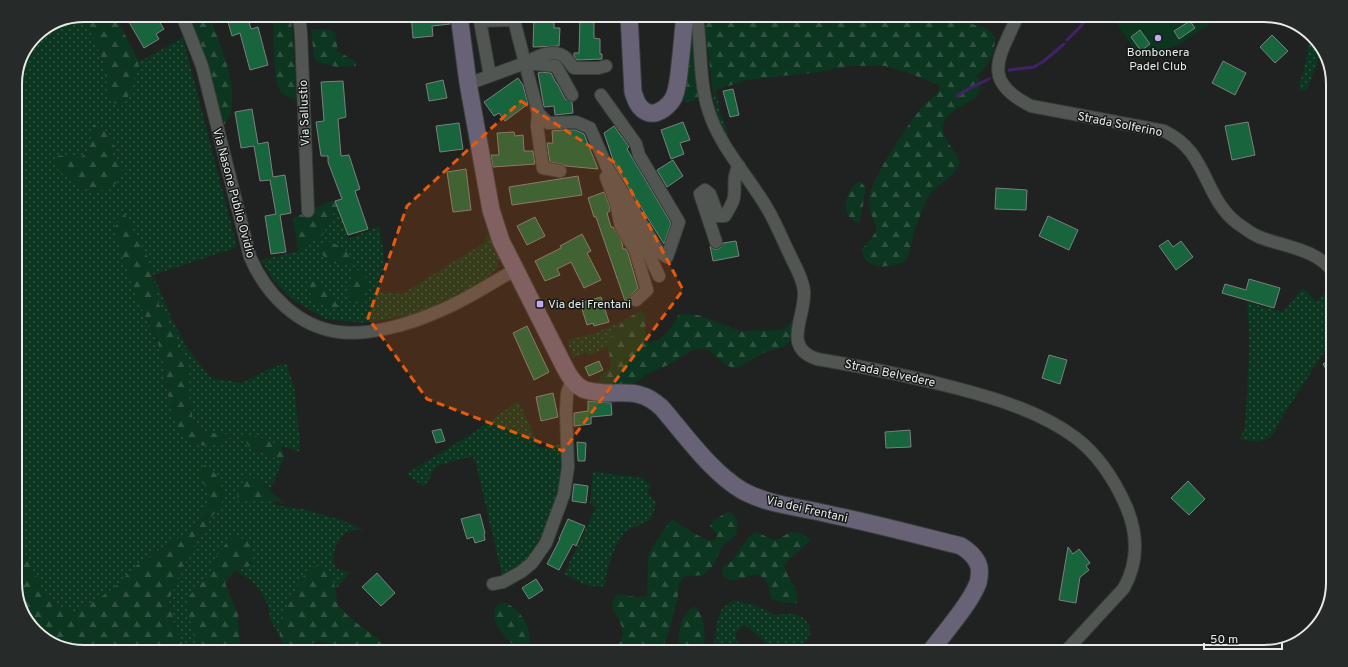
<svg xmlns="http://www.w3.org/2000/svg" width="1348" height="667" font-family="Overpass,sans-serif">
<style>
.grass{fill:url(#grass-dots);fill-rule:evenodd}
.forest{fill:url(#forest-firs)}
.pitch{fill:#0c361f}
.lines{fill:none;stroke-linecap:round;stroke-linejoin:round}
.stream{stroke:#42216a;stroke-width:3}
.building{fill:#18643d;stroke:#7b807d}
.street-casing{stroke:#3a3d3b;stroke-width:14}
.secondary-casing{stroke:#3a3d3b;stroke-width:19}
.street{stroke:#525653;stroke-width:12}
.secondary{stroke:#676276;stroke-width:17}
.marked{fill:#e8590c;fill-opacity:0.2;stroke:#e8590c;stroke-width:3;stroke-dasharray:8 5;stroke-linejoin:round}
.poi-dot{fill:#c2a7f2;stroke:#151917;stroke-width:1.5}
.labels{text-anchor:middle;stroke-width:3;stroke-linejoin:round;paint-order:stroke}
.poi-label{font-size:12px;fill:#e7eae8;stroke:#151917}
.street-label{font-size:12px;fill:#e7eae8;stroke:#151917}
.rim{fill:none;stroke:#e7eae8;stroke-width:2}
</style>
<defs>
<pattern id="grass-dots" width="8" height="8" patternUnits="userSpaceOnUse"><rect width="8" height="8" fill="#0c361f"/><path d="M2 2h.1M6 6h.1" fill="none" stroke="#2f5340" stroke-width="1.8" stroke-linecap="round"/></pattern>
<pattern id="forest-firs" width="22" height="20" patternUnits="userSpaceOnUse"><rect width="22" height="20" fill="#0c361f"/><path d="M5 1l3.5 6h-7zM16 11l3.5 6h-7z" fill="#2f5340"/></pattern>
</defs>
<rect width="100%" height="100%" fill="#1f2220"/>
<g class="grass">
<path d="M85,15L104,64L128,81L139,62L183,38L237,247L153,275L172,319L186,346L199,364L211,378L242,383L269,369L286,363L294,387L299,432V452L252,435L254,450L265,452L275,458L281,460L285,456L270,490L255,479L242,501H270L276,505L307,510L344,521L363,530C358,529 353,529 347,532C339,536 331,554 334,563C334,565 336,567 337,569L350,572L335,590C333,577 329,573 318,566C301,587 278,610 280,638L270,619L268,605L259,589L251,580L236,571L253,565V546L215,558L210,574L188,597L193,630L198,652H185L174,622L169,601L180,573L196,542L224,498L205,465L199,480L206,486L211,494C207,502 204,512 199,519C182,541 156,549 136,566C130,571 125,578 119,584C105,596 89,604 73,613L47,599L17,537L15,532V80L35,35L58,20ZM101,126L114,140L112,152L117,182L106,189L60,155C64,156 69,157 73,158C89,160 93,141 92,129ZM124,214L153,275L158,303L188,363L187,385L193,419L202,432L233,435L224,442L184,435L166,387L164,368L160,348L137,298L115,229Z"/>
<path d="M1308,34L1321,45L1320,54L1308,88L1303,91L1300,90L1299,85C1304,69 1310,51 1308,34Z"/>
<path d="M716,90L720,111L730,140C719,126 714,109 713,91Z"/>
<path d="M337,206L348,239L380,226C380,239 386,255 383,268C381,277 375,283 381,292L387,293L402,294L487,241L486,234L490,232L494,241L499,258L497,268L479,285L417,314L364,323L326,319L293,300L274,281L261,260L298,251L322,236Z"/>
<path d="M1303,288L1317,302L1327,291L1333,299V338L1279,422C1277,426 1276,431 1273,434C1266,443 1250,442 1240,439L1245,427L1249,354V331L1247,302L1283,312Z"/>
<polygon points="623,321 606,343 607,347 588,356 586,352 573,358 567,340 593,334"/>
<path d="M518,401L540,448L561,444C562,460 563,475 560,490C559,498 555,506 552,513C542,540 530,565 503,579L477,468L473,456L436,466L425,487L406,474L470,435Z"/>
<path d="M593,472L642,478L651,485L647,492L656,503C653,518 649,522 635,527C632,528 628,529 626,531C615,542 605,571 605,586C589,589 578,581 564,574L596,507L590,504Z"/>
<path d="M734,601L755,605L775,615L783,614H795L805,619L810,627V636L793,652H771L762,639L745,625L742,627L735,633L739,646L737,652H714C714,640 716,622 721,611C724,606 729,603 734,601Z"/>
</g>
<g class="forest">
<path d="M85,15H115L139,62C134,76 132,95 122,106L112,102L108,92L104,64Z"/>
<path d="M187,15H210C218,42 235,75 232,104C232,113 227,120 223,127Z"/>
<path d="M273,15H291L297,100C290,99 283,96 279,89C273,80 274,30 273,15Z"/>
<path d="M695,15L700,94C696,100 693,102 686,102L682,99L684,50Z"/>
<path d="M707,15H963L972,24L987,28L995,37C994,57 991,62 977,76L981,83L978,96C961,108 932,116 947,141C952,149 957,154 960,163L954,173L929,194L914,231L909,254L906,261C895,266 875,271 865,259C864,257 863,253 861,250L868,243L877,230C874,220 867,208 869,197C872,178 911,118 926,103C930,99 935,95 940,91L939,85L911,74L885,66H851L819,72L747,80L713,91L705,29Z"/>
<polygon points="311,29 326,29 335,32 338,51 356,62 356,66 337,67 317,62 314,57"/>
<path d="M96,124L101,126L114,140L112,154C116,157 120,161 122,166C126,180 108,191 96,191C79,190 61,175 52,162C62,146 75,166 86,153C95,141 89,135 93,125Z"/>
<path d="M858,182H861C862,183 864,186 865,187C866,191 861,216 860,223C858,222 856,222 854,221C840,213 846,189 858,182Z"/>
<polygon points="333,200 337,206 322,236 298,251 293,218"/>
<path d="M124,213L148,258L158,303L173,329L188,363L187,385L193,419L202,432L234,435C222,444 215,447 200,445C166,438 168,375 160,349C155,332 144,315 137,298C128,276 121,252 115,229L119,218Z"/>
<path d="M327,241C340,245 351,251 354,265L351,266C336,263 327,265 320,250L323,242Z"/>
<path d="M359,270C372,277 367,291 362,302L353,304L349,301C348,295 350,277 353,273C355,270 356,271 359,270Z"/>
<path d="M311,279C325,283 333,294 338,307L332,309C318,304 308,299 308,282Z"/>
<path d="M641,310L646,316L645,331L649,342C665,341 672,326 679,314L698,315L740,331L784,330L794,319L789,343L783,347L763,353L739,367L732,368L723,363L710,351L704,348L693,350L668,365L645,375L628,389L603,388L600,381V376L611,367L609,352L606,344L623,321Z"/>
<path d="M244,435H252L281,445L285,456L281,460C276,458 272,455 267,453C255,446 248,453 244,435Z"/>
<path d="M205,464C218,474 222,482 224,498L196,542L180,573L169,600L174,622L185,652H84L54,645L27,621L15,587V532L47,599L73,613C89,604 103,597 117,585C124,579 130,571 137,565C158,550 182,540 199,519C204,512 207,502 211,494L206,486L199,480Z"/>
<path d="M247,477L254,478L284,503L269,501H242L237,498C239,490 240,483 247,477Z"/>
<path d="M729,511C739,518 738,524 736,535L722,546L713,566L703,575L693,576H685L679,583L678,597L669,631L661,652H609C621,644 627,635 619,620C617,615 613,611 612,606C612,602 615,597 616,594L635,597L647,596L648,557L652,547L672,519C681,525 705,542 714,541L717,534L710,526L714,520Z"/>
<path d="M757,532L771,539L776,540L791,532L800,533L811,540L785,563C783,577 800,584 797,603C788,603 778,603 770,598C772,589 766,581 760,575C758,575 756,574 754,575C744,576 738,583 728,579C723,577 722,574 722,568L732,561L739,550L751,535Z"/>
<polygon points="231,537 246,539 253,546 253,565 234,571 225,583 238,614 240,652 198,652 187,608 188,597 210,574 215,558"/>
<path d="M318,566L329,573L334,583L338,605L351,619L372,634L394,652H338L334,645L318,641L297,650H287C285,646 281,641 280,637C277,620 299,582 309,568Z"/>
<path d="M502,602C523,608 533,632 530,652H511L512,644C503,634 483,613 502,602Z"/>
<path d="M694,606C708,618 704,636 704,652H678C680,634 677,617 694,606Z"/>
</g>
<polygon class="pitch" points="1111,15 1223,15 1180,44 1141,59"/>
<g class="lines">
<g class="stream">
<polyline points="1067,40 1081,26 1090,15"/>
<polyline points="1009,70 1034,67 1044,61 1064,44"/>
<polyline points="957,96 972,87 989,79"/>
</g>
</g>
<g class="building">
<polygon points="125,15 155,15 164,29 156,34 159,39 144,48"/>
<polygon points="226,15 247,15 251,29 258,27 268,65 250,70 240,33 232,36"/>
<polygon points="411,15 449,15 450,24 432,26 433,36 413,38"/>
<polygon points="534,15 554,15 554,28 560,28 559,46 533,47"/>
<polygon points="580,19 594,19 594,38 600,39 600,54 602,54 602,59 577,60 574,56 574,53 579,53"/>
<polygon points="1190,21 1195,28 1179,39 1174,31"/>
<polygon points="1140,30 1150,44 1141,51 1131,37"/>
<polygon points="1272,35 1288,51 1275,63 1260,47"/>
<polygon points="1223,61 1246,73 1235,95 1212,83"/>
<polygon points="541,72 551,73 556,83 557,83 565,99 572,102 573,113 555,115 554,106 544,107 538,73"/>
<polygon points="518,78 523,85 528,104 505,121 499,113 494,116 484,102"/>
<polygon points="443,80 447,98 429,101 426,84"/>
<polygon points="343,81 346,117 338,119 341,156 349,155 360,189 355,191 368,229 348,235 335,201 342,199 328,162 328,156 321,156 316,122 324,121 321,82"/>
<polygon points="733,89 739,115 730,117 723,91"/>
<polygon points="252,109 258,144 268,142 273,177 285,175 291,213 280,215 286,252 271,254 265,216 276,214 270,180 260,181 254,146 241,148 235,112"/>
<polygon points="683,122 690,140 680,143 684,154 671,159 661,130"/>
<polygon points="1248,122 1255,155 1232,160 1225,126"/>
<polygon points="459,123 463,149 440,152 436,126"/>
<polygon points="614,126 629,147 627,149 671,223 664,244 615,166 604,133"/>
<polygon points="561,130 575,130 584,134 598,169 566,166 561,164 550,162 547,143 553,143 552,131"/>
<polygon points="514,132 515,136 523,135 524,151 533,151 535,164 493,167 491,155 499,155 497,133"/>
<polygon points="673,160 683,176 667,187 657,170"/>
<polygon points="466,169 471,210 453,212 447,172"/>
<polygon points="578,176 582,195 512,205 509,187"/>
<polygon points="996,188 1027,190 1026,210 995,209"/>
<polygon points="604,192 610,207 610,211 607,213 611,227 613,227 622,242 623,249 626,249 628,253 638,288 631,295 629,300 625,301 596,217 594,217 588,198"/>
<polygon points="1048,216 1078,230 1069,250 1039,236"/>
<polygon points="535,217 545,236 527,245 517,226"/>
<polygon points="582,234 591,251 587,253 601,280 584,288 571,262 557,269 560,275 545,281 535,261 561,248 560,246"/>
<polygon points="1168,240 1173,247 1181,241 1193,257 1176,270 1159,246"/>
<polygon points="736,241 739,256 713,261 710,246 714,249 718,249 721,247 723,243"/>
<polygon points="1249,279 1280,288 1274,308 1222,293 1225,284 1246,290"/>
<polygon points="601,297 609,322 594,326 593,323 587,325 580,303"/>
<polygon points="527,326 549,372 534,380 513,333"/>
<polygon points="1049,355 1067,360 1060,384 1042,378"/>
<polygon points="1333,358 1333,380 1323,364"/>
<polygon points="599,361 603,370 589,376 585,367"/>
<polygon points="553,393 558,417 541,421 536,397"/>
<polygon points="588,401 611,403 612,415 591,417 591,424 574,426 574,413 588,411"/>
<polygon points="441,429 445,441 436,443 432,431"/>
<polygon points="910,430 911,447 886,448 885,432"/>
<polygon points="577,442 586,443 585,461 578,461"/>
<polygon points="1188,481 1205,499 1189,515 1171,498"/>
<polygon points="574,484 588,486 586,503 572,501"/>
<polygon points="480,514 485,533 484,534 485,540 475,543 473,537 467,539 461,519"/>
<polygon points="568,519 585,526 576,546 573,544 559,570 547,564 560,539 559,539"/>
<polygon points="1068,547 1073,554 1079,549 1090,563 1086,566 1089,570 1080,577 1076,603 1059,600"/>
<polygon points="377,573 395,593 381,606 362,587"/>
<polygon points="536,579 543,590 529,599 522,588"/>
</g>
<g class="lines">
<defs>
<g id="street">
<path d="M182,15L202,66L250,257C266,294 298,327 339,332C369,336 410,324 437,312C465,301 489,284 515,270"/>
<polyline points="299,15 301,34 308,211"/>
<path d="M696,15L698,25C701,53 700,86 709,112C720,147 749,177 767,208C776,223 783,241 791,257C796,268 803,279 804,291C806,317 781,347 817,359C864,367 910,376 956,388C998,399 1041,412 1076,438C1098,455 1115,481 1126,506C1138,534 1139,561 1124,588L1065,652"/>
<path d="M1018,15C1000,57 979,80 1031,106L1164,131C1208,151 1203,197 1237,223C1243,227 1250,233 1257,236C1282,247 1316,248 1333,272"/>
<polyline points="525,63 538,113 537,126 543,168 560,171"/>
<path d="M525,63C536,57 554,47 566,58C569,61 571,65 574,68H598L606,66"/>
<polyline points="525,63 556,66 572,95"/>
<polyline points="468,83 476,81 525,63 514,20 480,21 490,76"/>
<polyline points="538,113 548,123 576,122 590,128 607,167 659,252 667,257 679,222 639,155 636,144 601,95"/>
<polyline points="606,177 616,203 643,242 659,276"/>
<polyline points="617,208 621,227 635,250 647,290 636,300"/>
<path d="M716,242L700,194L705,190L710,194L718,216H725C728,211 731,206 733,201C737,190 731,177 739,166"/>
<polyline points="493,584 503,582 521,572 532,563 546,543 564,494 568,467 566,411 567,394 572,379"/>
</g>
<g id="secondary">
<path d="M459,15L468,83L491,210L501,241L565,368C569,376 575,385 583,389C589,392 598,392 604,393C629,393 643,390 662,408C685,435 712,473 743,491C769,505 799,507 828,514C872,523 917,535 961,546C969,551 977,558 979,567C980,572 979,579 978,583C970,604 944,633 930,652"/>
<path d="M629,15L633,92C636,101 639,110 649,113C659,115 670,105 674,97C678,87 679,75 680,64C682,48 683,31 685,15"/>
</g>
</defs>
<use href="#street" class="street-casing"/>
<use href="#secondary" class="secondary-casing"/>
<use href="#street" class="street"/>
<use href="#secondary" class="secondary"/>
</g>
<path class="marked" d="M521,101L617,164L683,290L563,451L427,399L368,318L407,206Z"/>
<g class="poi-dot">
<circle cx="1158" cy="38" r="4"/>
<rect x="536" y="300" width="8" height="8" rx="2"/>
</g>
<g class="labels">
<g class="poi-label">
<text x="1158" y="56">Bombonera<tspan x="1158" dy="14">Padel Club</tspan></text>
<text x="548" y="308" text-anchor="start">Via dei Frentani</text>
</g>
<g class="street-label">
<text transform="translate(304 113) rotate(-92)" y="4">Via Sallustio</text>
<text transform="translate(1120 124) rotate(11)" y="4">Strada Solferino</text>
<text transform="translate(234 193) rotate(75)" y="4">Via Nasone Publio Ovidio</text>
<text transform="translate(890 373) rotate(12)" y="4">Strada Belvedere</text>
<text transform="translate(807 509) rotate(13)" y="4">Via dei Frentani</text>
</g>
</g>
<path d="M0 0H1348V667H0ZM84 22H1264A62 62 0 0 1 1326 84V583A62 62 0 0 1 1264 645H84A62 62 0 0 1 22 583V84A62 62 0 0 1 84 22Z" fill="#262a28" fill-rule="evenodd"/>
<path class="rim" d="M84 22H1264A62 62 0 0 1 1326 84V583A62 62 0 0 1 1264 645H84A62 62 0 0 1 22 583V84A62 62 0 0 1 84 22Z"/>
<path d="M1204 643v6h78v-6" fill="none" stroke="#e7eae8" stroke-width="2"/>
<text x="1210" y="643" font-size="12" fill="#e7eae8" stroke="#151917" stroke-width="3" paint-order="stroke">50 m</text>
</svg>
